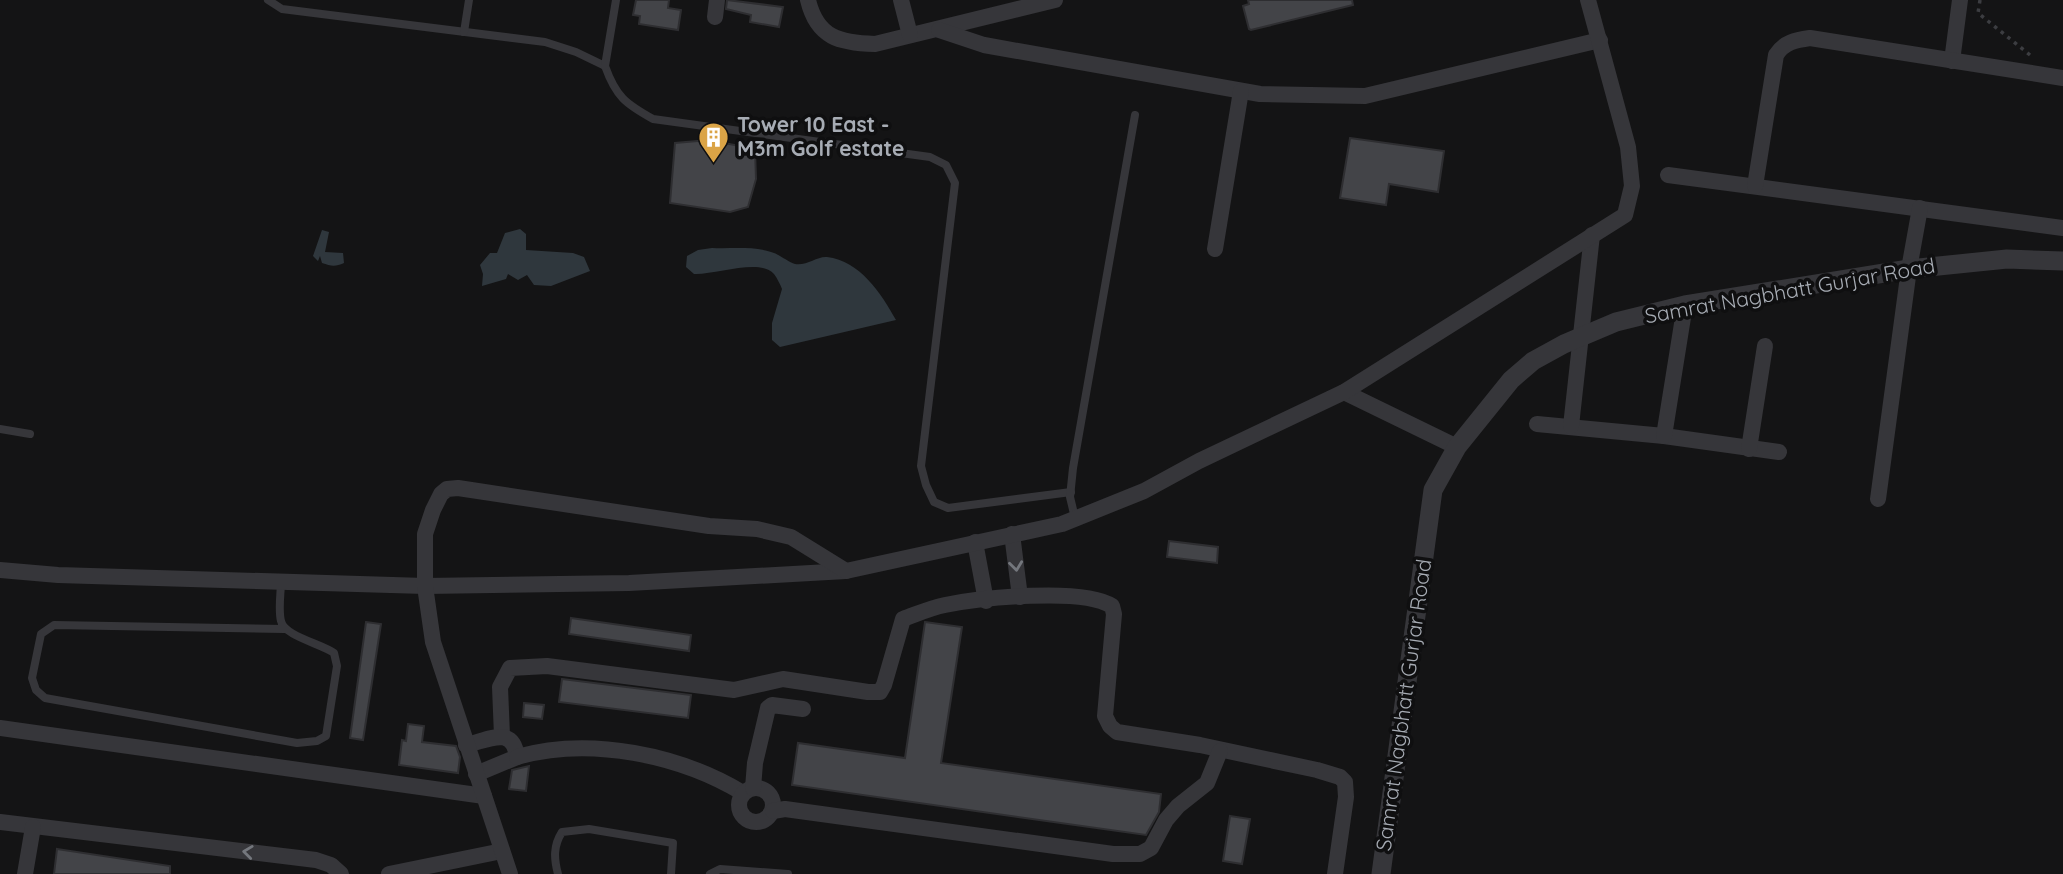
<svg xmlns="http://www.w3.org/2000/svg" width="2063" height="874" font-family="Quicksand,sans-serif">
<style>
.water{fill:#2f373d}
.building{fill:#434448;stroke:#2e2e31;stroke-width:2}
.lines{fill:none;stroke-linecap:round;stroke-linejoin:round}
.path{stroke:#3c3d41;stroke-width:3.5;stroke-dasharray:3.5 5;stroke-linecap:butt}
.service{stroke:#36363a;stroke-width:8}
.minor{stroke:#36363a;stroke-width:16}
.tertiary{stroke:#36363a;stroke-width:19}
.oneway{stroke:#74777d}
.labels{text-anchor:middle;stroke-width:7;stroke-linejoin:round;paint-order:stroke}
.poi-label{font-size:21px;font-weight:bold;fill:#a7acb4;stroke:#0f0f10;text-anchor:start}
.street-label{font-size:21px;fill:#a7acb4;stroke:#0f0f10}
</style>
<rect width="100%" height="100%" fill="#141415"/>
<g class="water">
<polygon points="520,229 526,234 526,250 573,253 584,257 590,271 551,286 534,285 527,275 518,280 508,274 506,279 482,286 483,274 480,265 490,253 497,253 505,233"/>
<path d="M322,230L329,232L325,252L343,253L344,263C335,267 331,266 322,263L320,256L318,261L313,256Z"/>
<path d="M712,248C730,249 754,246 771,252C779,254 788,262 795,264C807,266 817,256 827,257C860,261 881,293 896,320L780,347L772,340V323L782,289C780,284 777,278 774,274C760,258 716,275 694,274L686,267L687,256L698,250Z"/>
</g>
<g class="building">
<polygon points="636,0 669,0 668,8 681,10 678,30 639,24 640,16 633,15"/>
<polygon points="727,0 783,7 779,27 750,22 751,15 726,9"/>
<polygon points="1248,0 1352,0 1353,5 1251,30 1249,29 1243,6 1249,4"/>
<polygon points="1350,138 1444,151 1438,192 1389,184 1386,205 1340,198"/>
<polygon points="709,140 755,149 756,179 748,207 730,212 670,203 675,143"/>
<polygon points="1169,541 1218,547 1217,563 1167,557"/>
<polygon points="571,618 691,635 689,651 569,634"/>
<polygon points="366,622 381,624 363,740 350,738"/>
<polygon points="925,622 962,627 941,763 1161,794 1159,812 1146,835 792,785 798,743 905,758"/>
<polygon points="562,679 691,695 688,718 559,702"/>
<polygon points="524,703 544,705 542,719 523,717"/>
<polygon points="408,724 424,726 422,742 456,746 460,757 458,773 399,765 402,740 406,741"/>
<polygon points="529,766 526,791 509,789 512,770"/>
<polygon points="1230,816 1250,819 1242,864 1223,861"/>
<polygon points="57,849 170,866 170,874 54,874"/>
</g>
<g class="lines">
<polyline class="path" points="1980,0 1978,13 2030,55"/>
<g class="service">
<path d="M268,0L282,9L545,42L576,52L605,66C616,97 626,104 653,119L930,157L946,165L955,183L921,466L926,485L934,502L948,508L1071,492"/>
<polyline points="464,32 469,0"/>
<polyline points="605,66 616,0"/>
<polyline points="0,429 30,434"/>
<polyline points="1075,518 1070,497 1073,468 1135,115"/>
<path d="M281,581C281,593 278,609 281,621C284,636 322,644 334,653L337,666L326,736L317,741L297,743L45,698L36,690L32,678L41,634L54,625L284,629"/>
<path d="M558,874C554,859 553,846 562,832L589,829L673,843L671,874"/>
<polyline points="710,874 720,869 788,874"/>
</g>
<g class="minor">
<path d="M808,0C817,38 840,43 875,44L1055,0"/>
<polyline points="901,0 910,35"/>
<polyline points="715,17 717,0"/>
<polyline points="939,30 984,45 1260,94 1365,96 1600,40"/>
<polyline points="1952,61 1960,0"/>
<polyline points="1668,175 2063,228"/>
<path d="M1755,186L1776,55C1784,42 1796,40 1810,38L2063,78"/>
<polyline points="1215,249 1241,91"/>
<polyline points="1344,392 1457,447"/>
<polyline points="1537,424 1664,436 1779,452"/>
<polyline points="1571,426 1592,235"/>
<polyline points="1664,436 1685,305"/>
<polyline points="1749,449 1765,346"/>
<polyline points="1878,499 1909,269 1920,208"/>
<polyline points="1012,534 1020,597"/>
<polyline points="975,542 986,601"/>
<polyline points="0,570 58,575 425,586 629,583 846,571"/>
<polyline points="0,728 484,796"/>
<path d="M502,736L500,687L510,668L547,666L734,690L783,679L868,692H880L884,685L903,619C917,614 930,608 945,605C980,598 1083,587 1112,606L1114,614L1105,716L1110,726L1117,732L1200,745L1317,770L1340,777L1345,782L1346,797L1335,874"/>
<path d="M466,745C489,740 513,725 517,757L476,774"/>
<path d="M517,757C590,736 680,755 743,793"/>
<circle cx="756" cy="805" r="17"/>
<polyline points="753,788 755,763 768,708 772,705 803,709"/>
<polyline points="773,811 785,809 1113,854 1140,854 1151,848 1166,820 1178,806 1207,783 1220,751"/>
<polyline points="0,822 316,860 331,865 341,874"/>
<polyline points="25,874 33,827"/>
<polyline points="389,874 502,851"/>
<polyline points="510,874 433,642 425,586 425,534 433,510 441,494 447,489 458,488 709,526 757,529 791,537 846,571 1062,524 1144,491 1199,461 1344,392 1625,215 1632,186 1628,147 1588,0"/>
</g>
<polyline class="tertiary" points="1381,874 1433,490 1457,447 1511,380 1533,361 1564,344 1616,322 1685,305 1909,269 2007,259 2063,261"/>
</g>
<defs><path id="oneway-chevron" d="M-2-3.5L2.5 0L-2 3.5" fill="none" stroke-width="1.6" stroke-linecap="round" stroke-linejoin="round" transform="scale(1.75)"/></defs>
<g class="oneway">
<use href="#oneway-chevron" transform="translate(1016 566) rotate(83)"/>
<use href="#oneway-chevron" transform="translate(248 852) rotate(-173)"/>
</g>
<defs>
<symbol id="building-pin" viewBox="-11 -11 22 30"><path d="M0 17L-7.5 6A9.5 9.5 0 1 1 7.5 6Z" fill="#dba446" stroke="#0f0f10"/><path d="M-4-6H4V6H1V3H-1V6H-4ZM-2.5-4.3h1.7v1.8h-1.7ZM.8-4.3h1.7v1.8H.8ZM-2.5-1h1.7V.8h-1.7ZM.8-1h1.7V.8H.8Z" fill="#fff"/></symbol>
</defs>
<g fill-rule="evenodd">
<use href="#building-pin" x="696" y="120" width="35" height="47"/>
</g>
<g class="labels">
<g class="poi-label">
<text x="737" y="132">Tower 10 East -<tspan x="737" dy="24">M3m Golf estate</tspan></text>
</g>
<g class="street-label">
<text transform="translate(1790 291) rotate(-10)" y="7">Samrat Nagbhatt Gurjar Road</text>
<text transform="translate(1404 705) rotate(-82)" y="7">Samrat Nagbhatt Gurjar Road</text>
</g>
</g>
</svg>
